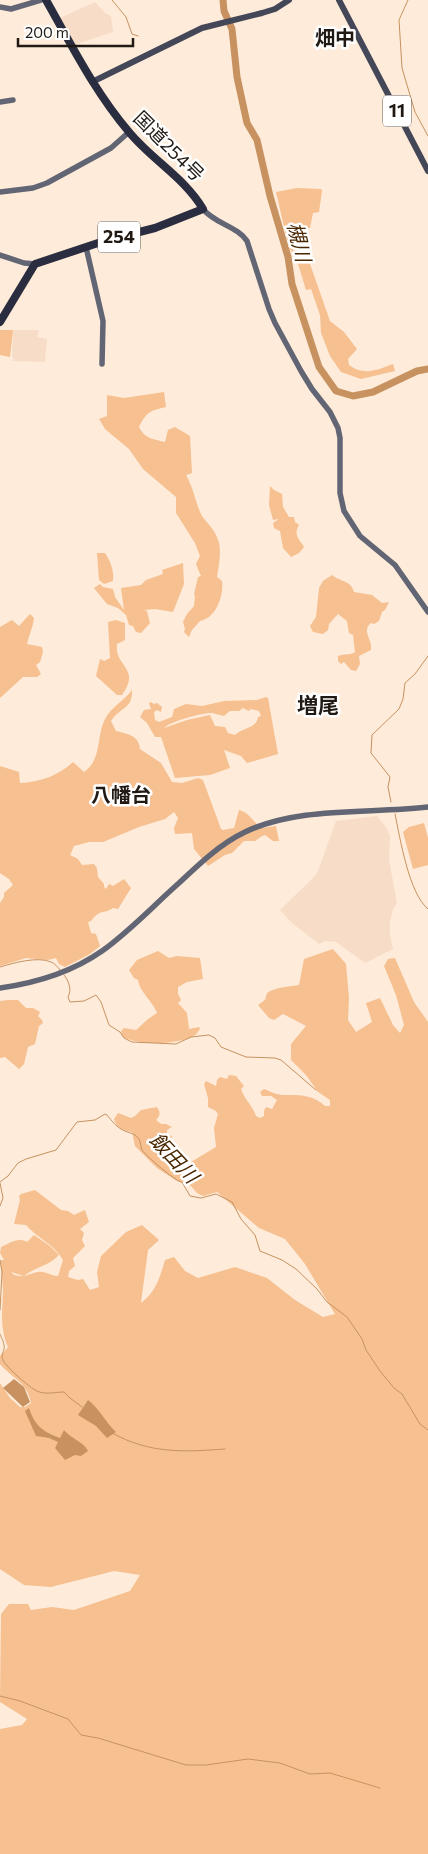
<svg xmlns="http://www.w3.org/2000/svg" width="428" height="1854" font-family="Commissioner,'Noto Sans JP',sans-serif">
<style>
.built{fill:#f7ddc7}
.green{fill:#f6c090;fill-rule:evenodd}
.water{fill:#c79260}
.lines{fill:none;stroke-linecap:round;stroke-linejoin:round}
.stream{stroke:#c79260;stroke-width:1}
.river{stroke:#c79260;stroke-width:7}
.secondary{stroke:#626573;stroke-width:5.5}
.primary{stroke:#434757;stroke-width:6}
.highway{stroke:#2a2d3f;stroke-width:8}
.labels{text-anchor:middle;stroke-width:5;stroke-linejoin:round;paint-order:stroke}
.shield{fill:#fff;stroke:#645f5a;stroke-width:1}
.shield-label{font-size:18px;font-weight:bold;fill:#211a14}
.street-label{font-size:19px;fill:#211a14;stroke:#fff}
.neighbourhood-label{font-size:20px;font-weight:bold;fill:#211a14;stroke:#fff}
.water-label{font-size:20px;font-style:italic;fill:#492600;stroke:#fff}
.quarter-label{font-size:21px;font-weight:bold;fill:#211a14;stroke:#fff}
</style>
<rect width="100%" height="100%" fill="#feebd9"/>
<g class="built">
<polygon points="95,2 105,13 111,16 113,32 74,45 60,18"/>
<polygon points="13,330 39,330 37,337 47,339 45,362 13,361 13,357 12,357"/>
<polygon points="377,816 386,827 390,836 389,860 397,903 393,909 390,921 390,935 393,949 365,963 336,942 325,941 319,944 292,923 280,910 314,877 318,871 336,821"/>
</g>
<g class="green">
<path d="M297,188L321,189L322,191L319,212L313,213L310,228H304V247L330,321L344,332L357,349L348,359L349,365C363,376 378,370 393,364L395,371L361,379L341,372L330,356L321,333L320,315L311,289L306,290L295,254L292,252L289,248L276,192Z"/>
<polygon points="0,330 13,330 10,357 0,355"/>
<path d="M164,392L166,407C150,411 147,411 139,427C145,439 153,439 165,442L168,430L175,427L190,436L192,473L186,475C193,487 195,500 200,512C204,521 212,526 216,535C223,548 219,563 217,577L222,581C224,596 216,618 200,621L192,630L189,637L184,632L185,629L183,622L187,614L194,606L195,596L194,594L198,577L201,576L196,564L200,556L195,543L176,513V497L143,469L129,449L105,429L99,419L107,416V395L124,398Z"/>
<path d="M270,486L274,490L282,494L283,507L289,517H294L295,522L299,525C293,535 299,539 304,547L299,553L291,557L283,548L280,531L274,528L273,523L279,519L273,520L269,505Z"/>
<path d="M97,553H105C111,562 114,571 113,581L104,584L99,580Z"/>
<polygon points="183,563 184,584 173,612 155,609 144,610 147,611 150,623 141,633 136,632 133,626 129,625 126,615 118,608 107,604 94,588 100,584 103,587 113,589 115,597 124,610 121,588 141,585 146,580 163,574 162,570"/>
<path d="M332,575C342,583 351,580 354,592L372,595L382,603L389,602L385,610L382,612L379,621L374,624L371,623C361,631 373,640 371,650L359,656L360,664L356,671L351,670L344,662L341,664L338,661V656C344,653 349,656 355,652L353,635L349,633L347,621L338,614L329,624L328,630L323,634L313,632L310,626L316,617L319,588L323,581Z"/>
<path d="M30,614L34,618C33,627 29,635 27,644L42,647L43,652L40,662L36,665L41,674L37,677H23L0,698V627L12,620L19,626Z"/>
<path d="M116,620L125,623V640L117,644C114,667 142,668 122,695H117L96,676L100,659L104,661L110,658L108,622Z"/>
<path d="M132,690C133,709 120,707 111,721L116,731C127,734 139,735 140,749L161,763L172,782L182,783L198,778L203,780L221,829L223,830L234,828L239,810C250,813 253,822 261,828L276,826L279,841H273L265,835L262,836L255,841H244L232,853L225,855L208,866L194,849L192,833L175,834L174,828L178,818L174,812L165,819L139,827L103,842H89L74,846L70,855L78,859L82,865L94,864L97,868L98,877L104,884V887L106,889L109,884L113,886L124,879L131,888L118,909L113,908C102,915 101,908 91,921L88,922L91,933L96,934L100,946L90,954L65,967L59,964L56,958L48,960L26,958L0,966V903L4,897V893L13,885L9,879L0,873V766L19,772L20,783C40,782 58,776 73,762L84,772C102,760 96,737 105,719C111,707 124,701 132,690Z"/>
<path d="M266,697L268,698L278,754L247,763L241,756L224,750L230,768L210,775L175,778L161,737H155L147,723L140,717L144,710L151,709L149,703L151,702L154,704L157,703L162,707L161,712L157,710L154,712L155,720L159,722L172,717L174,709L186,704L202,706L224,701L257,700ZM243,708L249,711L251,709L259,711L261,716L258,717C256,729 244,727 235,735L228,733L225,727L215,726L210,715L187,720L164,728C171,721 201,713 212,713C216,714 220,715 224,716L230,711H239Z"/>
<polygon points="424,823 428,838 428,865 413,869 403,832 409,827"/>
<path d="M333,949L346,964L349,998L348,1020L356,1032L372,1022L366,1003L380,998L393,1025L400,1033L404,1025L396,995L384,966L388,959L395,958L414,1002L428,1022V1854H0V1729L22,1725L27,1719L0,1702L1,1614L9,1604H28L31,1610L52,1607L74,1610L130,1591L140,1575L114,1571L51,1587L24,1585L0,1569V1383L10,1398L20,1407H25L31,1403C28,1383 12,1378 0,1364V1356L8,1347C0,1330 2,1311 3,1292C3,1282 1,1271 1,1260H4L0,1253L1,1247C11,1243 17,1237 27,1242L34,1235L50,1246L59,1255C49,1266 35,1267 24,1276L11,1272L14,1275C26,1278 27,1274 38,1272C46,1271 50,1276 58,1276L63,1260C54,1244 37,1238 26,1225L14,1224L20,1200L19,1196L21,1194L35,1190L61,1210L68,1211L74,1215L85,1210L89,1222L80,1229L84,1233L82,1240L85,1246L73,1258L75,1266L69,1271L68,1277L78,1280L83,1279L90,1290L99,1287L97,1272L101,1256L126,1232L142,1225L159,1240L148,1250L141,1303C156,1292 160,1277 165,1260L174,1257L185,1271L198,1278L235,1267L267,1278L295,1300L323,1317L335,1314L305,1264L285,1239L259,1228L217,1192L203,1196L197,1193L191,1186L177,1181L157,1168L135,1146L132,1132C124,1131 116,1128 114,1119L118,1113L131,1118L135,1116L141,1110L157,1107C160,1112 161,1115 156,1120L161,1124H166L172,1127L167,1130V1134L172,1136L170,1143L191,1162L216,1147L214,1128L218,1114L216,1111L208,1107V1098L204,1084L206,1081L216,1086L217,1080L220,1077L227,1079L229,1075L236,1076L244,1086L241,1089C244,1099 253,1106 256,1116L260,1118L264,1116V1111L266,1107L272,1109L277,1100L271,1096H262L260,1092L264,1089C269,1091 277,1095 283,1095C299,1095 312,1094 325,1106H330V1100L318,1092L306,1075L291,1060V1044L306,1026L283,1014L274,1020L269,1018L258,1005L265,1000L267,993C276,987 288,987 299,985L304,959Z"/>
<path d="M158,951L169,958L177,956L200,958L203,979L187,982L178,987V994L181,1000L178,1003L187,1013L189,1029L199,1027L200,1029C198,1031 197,1034 195,1035C181,1045 135,1046 122,1036L121,1031L124,1028L136,1030L148,1019L157,1013C154,1003 139,991 138,980L134,978L129,970L137,960Z"/>
<polygon points="8,1000 18,1000 26,1008 33,1008 40,1012 38,1016 42,1020 43,1023 39,1026 35,1044 28,1047 24,1064 19,1069 5,1057 0,1058 0,1001"/>
</g>
<g class="water">
<polygon points="14,1379 24,1387 30,1402 23,1407 3,1388"/>
<path d="M88,1400C100,1409 105,1422 116,1432L107,1438L96,1426L78,1415Z"/>
<path d="M29,1408C35,1426 43,1432 60,1438L64,1430C70,1438 84,1442 88,1451L81,1456L75,1455L65,1460L55,1448L58,1442L49,1438L36,1436L25,1411Z"/>
</g>
<g class="lines">
<g class="stream">
<polyline points="112,0 126,17 132,34 138,36"/>
<polyline points="408,0 399,20 402,68 415,112 428,136"/>
<polyline points="391,802 388,787 390,777 371,753 372,735 399,709 403,699 405,683 415,674 428,656"/>
<path d="M395,814C400,838 409,894 428,909"/>
<path d="M0,967C13,963 38,956 51,962C54,963 58,967 60,970"/>
<path d="M64,975C69,981 72,990 68,997L70,1002L84,1001L96,995L101,1002L109,1025L120,1032L124,1038L132,1042L176,1044L191,1037L209,1035L215,1038L221,1047L246,1057L275,1058L281,1060L316,1090"/>
<path d="M0,1182L8,1176L18,1163L26,1159L56,1150L77,1122L95,1120L105,1114L107,1115C112,1121 117,1128 125,1131C129,1133 133,1133 136,1136C141,1139 140,1145 142,1150C146,1156 176,1182 182,1182L190,1196L201,1198L216,1194L232,1202L241,1219L255,1235L260,1251L282,1260L296,1269L317,1289L327,1302L347,1317L362,1339L366,1350L380,1371L394,1388L402,1394L420,1424L428,1430"/>
<polyline points="0,1206 3,1198 0,1183"/>
<polyline points="0,1260 2,1272 0,1310"/>
<path d="M0,1334C2,1339 5,1344 4,1349C3,1353 1,1355 3,1360C6,1367 30,1388 37,1391C45,1395 56,1392 64,1392L70,1398L82,1407"/>
<path d="M112,1433C150,1454 184,1452 225,1449"/>
<polyline points="0,1696 20,1701 68,1719 81,1735 98,1738 186,1765 206,1765 248,1759 280,1763 310,1774 330,1773 380,1788"/>
</g>
<polyline class="river" points="223,0 224,11 232,29 237,77 247,123 257,140 270,196 288,257 292,284 319,367 336,391 353,396 373,392 417,371 428,369"/>
<g class="secondary">
<polyline points="0,7 11,9 41,0"/>
<polyline points="0,102 13,100"/>
<polyline points="0,192 33,188 47,183 111,148 129,132"/>
<path d="M203,209C215,224 237,226 247,241L269,309L275,323L301,371L312,389L330,412L338,428L340,438V493L344,511L360,536L395,565L428,612"/>
<polyline points="86,247 103,321 102,364"/>
<polyline points="0,255 24,263 35,264"/>
<path d="M0,988C36,983 72,972 102,951C130,931 154,905 179,883C199,864 220,844 245,832C299,806 369,814 428,807"/>
</g>
<g class="primary">
<polyline points="339,0 428,171"/>
<polyline points="92,82 202,28 262,13 275,9 289,0"/>
</g>
<path class="highway" d="M0,322L35,264L104,241L155,228L203,209C185,178 152,160 129,132C95,92 72,46 46,0"/>
</g>
<g class="labels">
<g class="shield">
<rect x="383" y="95.5" width="28" height="31" rx="4"/>
<rect x="98" y="221.5" width="42" height="31" rx="4"/>
</g>
<g class="shield-label">
<text x="397" y="117">11</text>
<text x="119" y="243">254</text>
</g>
<g class="street-label">
<text transform="translate(169 146) rotate(45)" y="7">国道254号</text>
</g>
<g class="neighbourhood-label">
<text x="335" y="45">畑中</text>
<text x="121" y="802">八幡台</text>
</g>
<g class="water-label">
<text transform="translate(299 242) rotate(76)" y="7">槻川</text>
<text transform="translate(174 1158) rotate(47)" y="7">飯田川</text>
</g>
<g class="quarter-label">
<text x="318" y="713">増尾</text>
</g>
</g>
<path d="M18 38v8h115v-8" fill="none" stroke="#211a14" stroke-width="2.5"/>
<text x="25" y="38" font-size="15" fill="#211a14" stroke="#ffffff" stroke-width="4" paint-order="stroke">200 m</text>
</svg>
